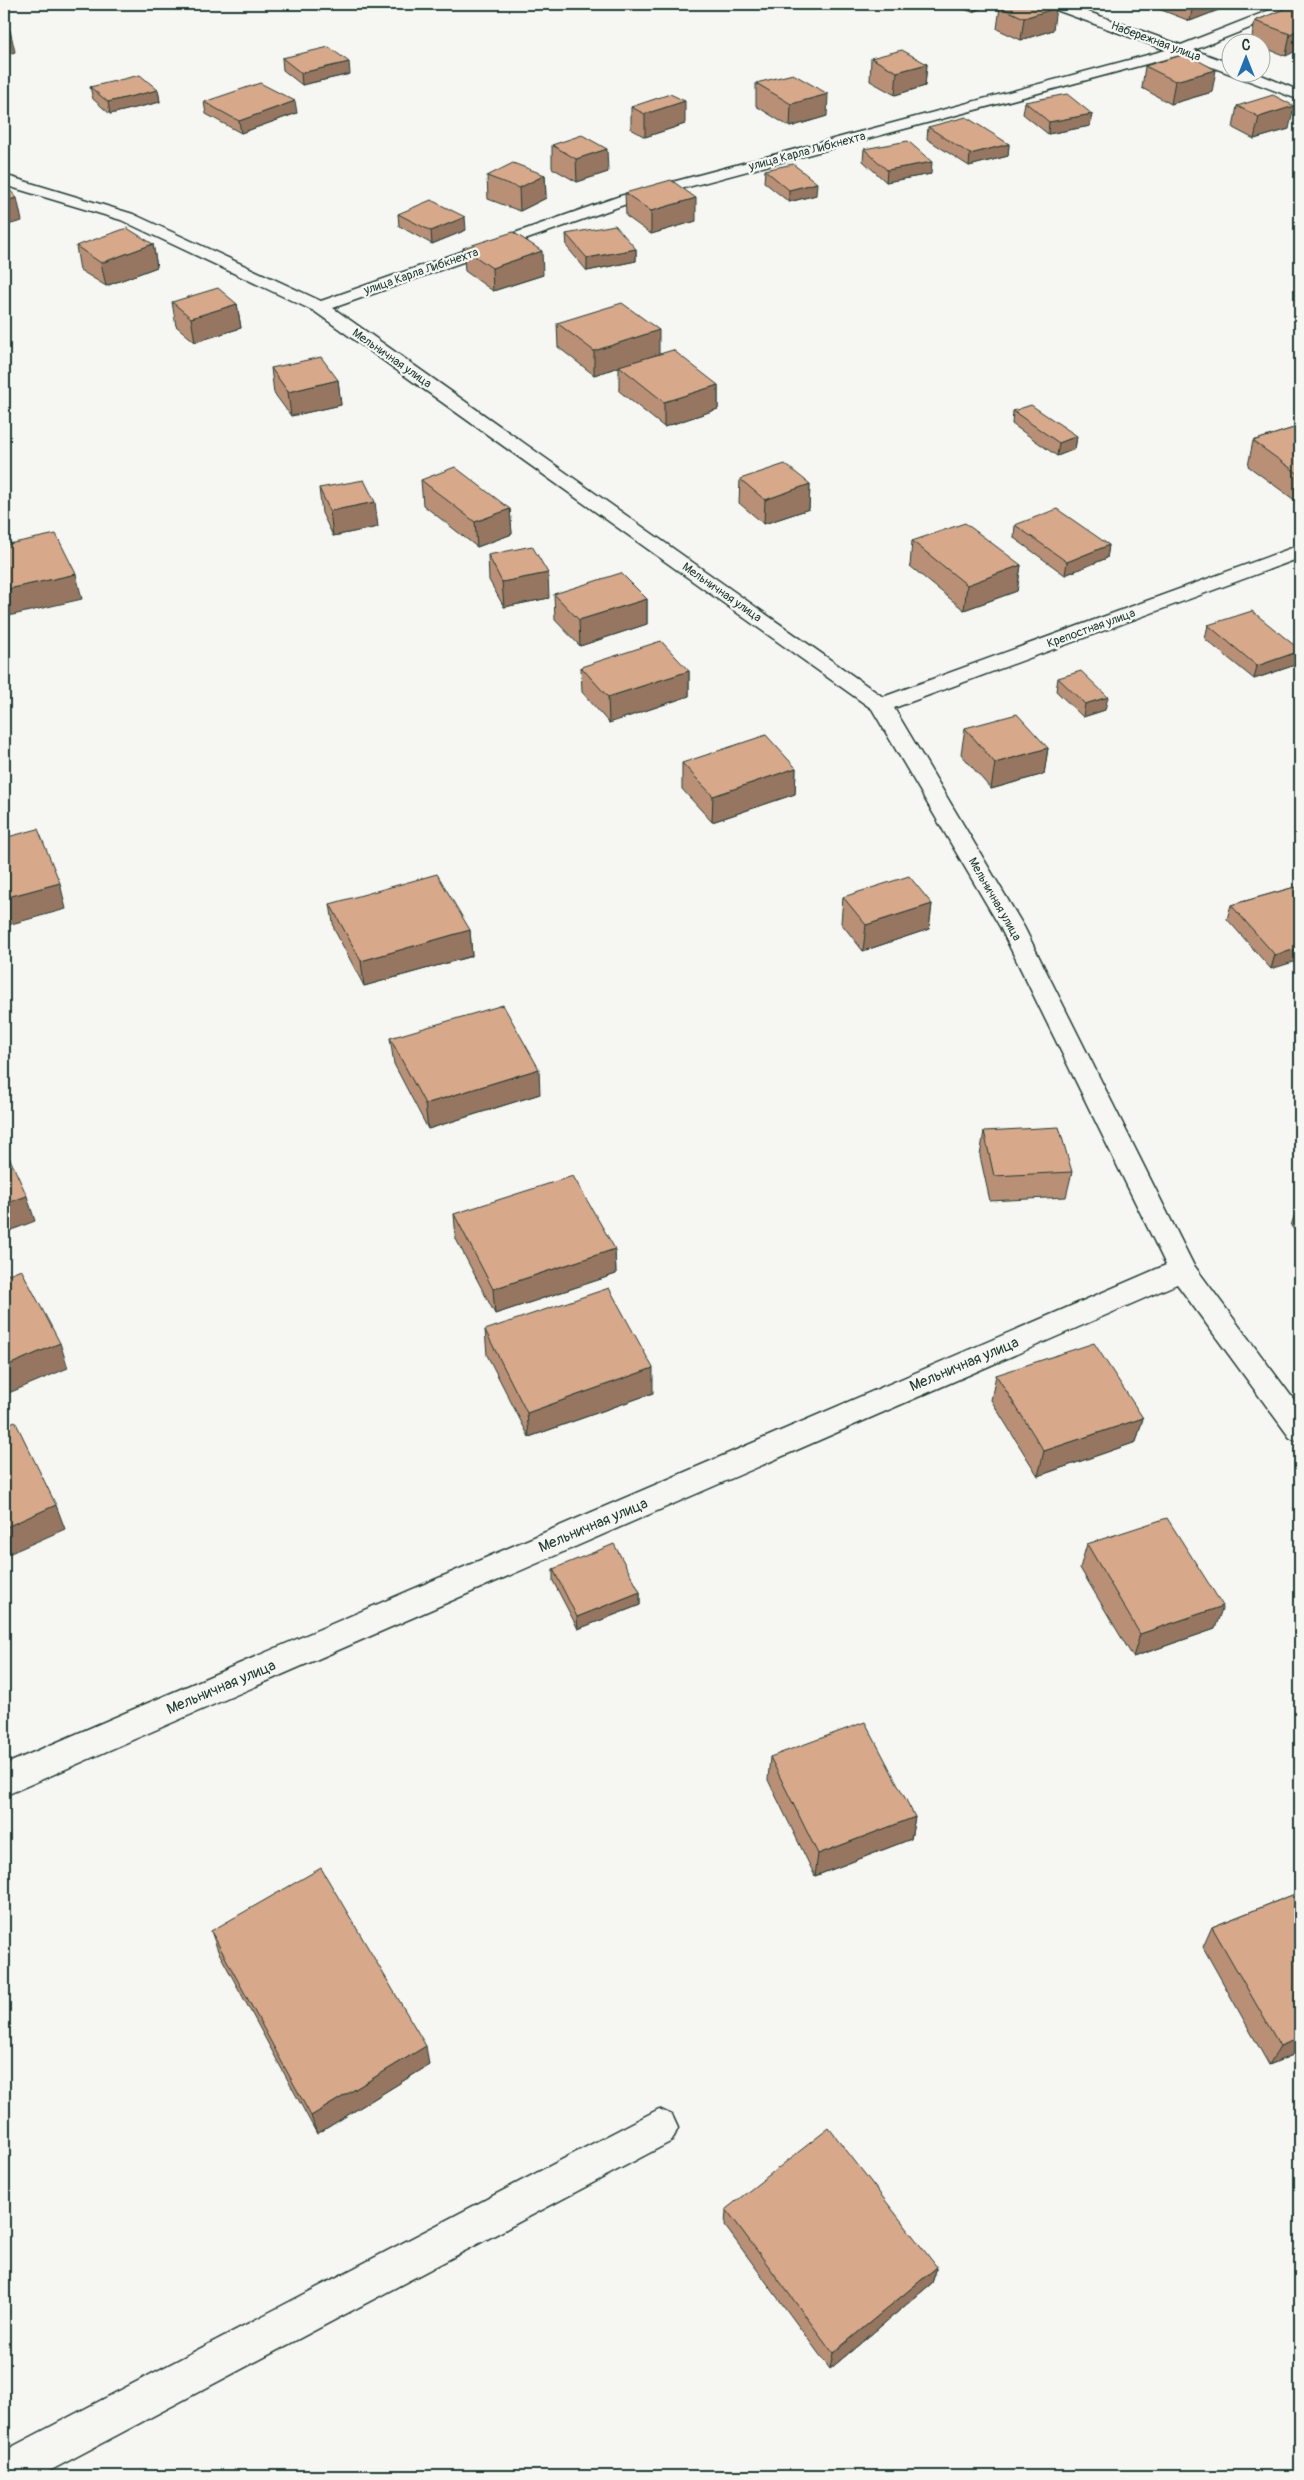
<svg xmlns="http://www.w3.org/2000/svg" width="1304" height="2480" font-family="Pangolin,sans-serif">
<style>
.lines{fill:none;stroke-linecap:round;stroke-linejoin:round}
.minor-casing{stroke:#1f3d34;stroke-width:3}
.minor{fill:#f6f6f2;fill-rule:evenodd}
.wall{fill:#b99076;stroke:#1f3d34}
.shaded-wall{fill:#967660;stroke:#1f3d34}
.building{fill:#d7a889;stroke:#1f3d34}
.labels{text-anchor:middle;stroke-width:4.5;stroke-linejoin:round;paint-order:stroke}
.far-street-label{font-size:12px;fill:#1f3d34;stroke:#f6f6f2}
.street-label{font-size:15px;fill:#1f3d34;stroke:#f6f6f2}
</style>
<rect width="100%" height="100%" fill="#f6f6f2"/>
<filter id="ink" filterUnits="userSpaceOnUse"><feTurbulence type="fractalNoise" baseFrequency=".02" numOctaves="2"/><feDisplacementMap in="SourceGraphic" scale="10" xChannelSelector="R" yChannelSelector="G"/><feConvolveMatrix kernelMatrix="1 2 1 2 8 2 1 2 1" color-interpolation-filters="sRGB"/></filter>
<g filter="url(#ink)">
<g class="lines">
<defs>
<g id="minor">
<polygon points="1046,4 1066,4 1181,45 1285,4 1300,4 1300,8 1194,50 1232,64 1232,72 1254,72 1300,91 1300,100 1180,55 632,202 333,308 883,697 1300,545 1300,558 894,708 1024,927 1193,1264 1300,1408 1300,1442 1290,1438 1177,1284 4,1796 4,1765 1166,1265 1000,927 872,709 314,311 121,220 4,185 4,175 133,214 321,301 620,196 1166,50 1048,7"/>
<polygon points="659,2109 672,2115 678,2128 672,2141 40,2476 4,2476 4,2451"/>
</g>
</defs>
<use href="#minor" class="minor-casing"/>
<use href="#minor" class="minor"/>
</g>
<g class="wall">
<polygon points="951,4 987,4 987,6 972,12"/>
<polygon points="1151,4 1222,4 1221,9 1190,21 1151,6"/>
<polygon points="1297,4 1286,56 1262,47 1262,42 1251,42 1255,21"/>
<polygon points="1000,7 1053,30 1021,40 997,29"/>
<polygon points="282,58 350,74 302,85 283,70"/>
<polygon points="871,58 927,64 925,86 895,95 870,81"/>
<polygon points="1145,66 1212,92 1171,104 1142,88"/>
<polygon points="756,83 827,116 790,127 756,106"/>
<polygon points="90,87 158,90 160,102 110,114 93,99"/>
<polygon points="204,102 297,113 241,133 206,114"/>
<polygon points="1025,102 1092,114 1090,126 1048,134 1023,114"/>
<polygon points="1237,106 1289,129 1254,139 1233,128"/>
<polygon points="631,107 685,124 645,137 631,129"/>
<polygon points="928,127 1009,144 1008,156 969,166 927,139"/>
<polygon points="552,145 608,172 577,182 552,168"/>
<polygon points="864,149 931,174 886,182 863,161"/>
<polygon points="765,170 816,195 789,202 764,182"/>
<polygon points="545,175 546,198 520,211 488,199 487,176"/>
<polygon points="625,193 696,221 651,234 626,216"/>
<polygon points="398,214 466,230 432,244 399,226"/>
<polygon points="566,234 636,249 636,261 587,271 567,247"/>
<polygon points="153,244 157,267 106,286 80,270 76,246"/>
<polygon points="463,248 543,275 493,291 465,271"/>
<polygon points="172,302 237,304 241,328 195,342 176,326"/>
<polygon points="557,323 659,354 718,385 718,409 664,427 619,391 619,367 594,375 558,347"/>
<polygon points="271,368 338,380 341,405 291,416 274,393"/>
<polygon points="1013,411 1077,436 1075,449 1057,456 1012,424"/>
<polygon points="1300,426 1300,504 1248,466 1253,441"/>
<polygon points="740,479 810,484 809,509 764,524 739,503"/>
<polygon points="421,480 510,509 512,534 477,547 423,505"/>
<polygon points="319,488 378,527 333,536 322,513"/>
<polygon points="1015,525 1109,545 1107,558 1065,575 1014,538"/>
<polygon points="912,541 1021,565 1017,591 964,610 910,566"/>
<polygon points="488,555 549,598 504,607 489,580"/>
<polygon points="554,594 647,599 647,624 580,646 555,620"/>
<polygon points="1208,625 1300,650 1300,655 1298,664 1254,679 1205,639"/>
<polygon points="581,667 689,671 689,696 609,723 582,692"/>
<polygon points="1058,678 1105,710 1083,717 1056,691"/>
<polygon points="965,728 1048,748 1044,774 991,789 961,754"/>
<polygon points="682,763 796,768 795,794 712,822 682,789"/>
<polygon points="1295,887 1271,969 1227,919 1231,905"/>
<polygon points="843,897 932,904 929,929 863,951 841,923"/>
<polygon points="330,904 470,930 472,956 364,986 334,929"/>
<polygon points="390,1038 540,1094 428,1129 394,1064"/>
<polygon points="984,1131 1072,1172 1066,1197 990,1201 980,1156"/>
<polygon points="1300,1200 1300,1237 1291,1226 1299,1201"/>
<polygon points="454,1214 615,1249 616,1274 495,1314 456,1239"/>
<polygon points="485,1330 653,1393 529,1437 487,1355"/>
<polygon points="996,1375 1143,1418 1136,1442 1038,1476 991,1400"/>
<polygon points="1087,1544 1215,1629 1133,1657 1080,1568"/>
<polygon points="553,1569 640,1592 640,1605 578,1629 553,1581"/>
<polygon points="770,1757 915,1817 911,1839 815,1876 768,1780"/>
<polygon points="1300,1892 1300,2052 1269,2065 1203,1947 1212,1927"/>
<polygon points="211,1931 429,2065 317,2134 218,1951"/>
<polygon points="726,2209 937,2267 932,2283 830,2369 725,2226"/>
</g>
<g class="shaded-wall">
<polygon points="972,4 987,4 987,6 972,12"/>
<polygon points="1193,4 1222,4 1221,9 1190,21"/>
<polygon points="1056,8 1053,30 1021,40 1024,18"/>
<polygon points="1300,29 1300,49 1286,56 1290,34"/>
<polygon points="10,30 15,52 4,56 4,32"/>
<polygon points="349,62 350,74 302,85 301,73"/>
<polygon points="927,64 925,86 895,95 897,72"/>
<polygon points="1216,70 1212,92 1171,104 1175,81"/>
<polygon points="158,90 160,102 110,114 108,102"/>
<polygon points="828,94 827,116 790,127 791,104"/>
<polygon points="295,101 297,113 241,133 239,121"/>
<polygon points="685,101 685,124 645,137 645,114"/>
<polygon points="1294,106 1289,129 1254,139 1259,117"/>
<polygon points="1092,114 1090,126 1048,134 1049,122"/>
<polygon points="1009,144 1008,156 969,166 970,154"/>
<polygon points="607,149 608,172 577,182 576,159"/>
<polygon points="932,162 931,174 886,182 887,170"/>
<polygon points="545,175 546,198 520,211 519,188"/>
<polygon points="817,183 816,195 789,202 789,190"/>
<polygon points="17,198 22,221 4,226 4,201"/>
<polygon points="696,198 696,221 651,234 651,211"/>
<polygon points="465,217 466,230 432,244 431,231"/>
<polygon points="153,244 157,267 106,286 101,263"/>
<polygon points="636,249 636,261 587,271 587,258"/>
<polygon points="542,251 543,275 493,291 492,268"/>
<polygon points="237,304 241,328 195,342 191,318"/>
<polygon points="659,330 659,354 594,375 594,351"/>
<polygon points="338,380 341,405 291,416 288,392"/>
<polygon points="718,385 718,409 664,427 664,402"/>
<polygon points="1077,436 1075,449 1057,456 1059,443"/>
<polygon points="810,484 809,509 764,524 765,500"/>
<polygon points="375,502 378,527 333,536 330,511"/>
<polygon points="510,509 512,534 477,547 475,522"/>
<polygon points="1109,545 1107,558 1065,575 1067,562"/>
<polygon points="1021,565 1017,591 964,610 967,585"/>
<polygon points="548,573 549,598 504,607 502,582"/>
<polygon points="76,574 82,599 4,617 4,590"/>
<polygon points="647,599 647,624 580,646 579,620"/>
<polygon points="1300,651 1300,655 1298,664 1254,679 1257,666"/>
<polygon points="689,671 689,696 609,723 608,697"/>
<polygon points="1108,697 1105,710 1083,717 1085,704"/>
<polygon points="1048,748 1044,774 991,789 995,763"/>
<polygon points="796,768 795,794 712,822 713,796"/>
<polygon points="60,883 66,909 4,926 4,898"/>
<polygon points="932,904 929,929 863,951 866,925"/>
<polygon points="470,930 472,956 364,986 361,961"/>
<polygon points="1300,948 1300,960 1271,969 1275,955"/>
<polygon points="539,1069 540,1094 428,1129 425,1104"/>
<polygon points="27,1196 35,1221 4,1233 4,1204"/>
<polygon points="615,1249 616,1274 495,1314 493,1289"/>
<polygon points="60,1343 68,1368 4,1395 4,1367"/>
<polygon points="653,1368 653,1393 529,1437 527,1413"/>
<polygon points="1143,1418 1136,1442 1038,1476 1044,1451"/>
<polygon points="56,1505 65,1529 4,1556 4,1528"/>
<polygon points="640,1592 640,1605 578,1629 577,1617"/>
<polygon points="1223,1606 1215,1629 1133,1657 1140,1634"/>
<polygon points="915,1817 911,1839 815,1876 818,1854"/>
<polygon points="1300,2038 1300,2052 1269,2065 1280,2046"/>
<polygon points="426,2046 429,2065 317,2134 311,2116"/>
<polygon points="937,2267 932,2283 830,2369 833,2353"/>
</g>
<g class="building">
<polygon points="1012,4 1045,4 1056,8 1024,18 1000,7"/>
<polygon points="1296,4 1300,5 1300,29 1290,34 1255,21"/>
<polygon points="4,27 10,30 4,32"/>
<polygon points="329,47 349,62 301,73 282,58"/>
<polygon points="902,50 927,64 897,72 871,58"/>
<polygon points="1186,54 1216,70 1175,81 1145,66"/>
<polygon points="793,74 828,94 791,104 756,83"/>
<polygon points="140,75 158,90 108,102 90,87"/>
<polygon points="260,83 295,101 239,121 204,102"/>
<polygon points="670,94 685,101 645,114 631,107"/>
<polygon points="1067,94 1092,114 1049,122 1025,102"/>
<polygon points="1273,95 1294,106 1259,117 1237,106"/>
<polygon points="966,117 1009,144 970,154 928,127"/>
<polygon points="582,135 607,149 576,159 552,145"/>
<polygon points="908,141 932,162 887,170 864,149"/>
<polygon points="513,163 545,175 519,188 487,176"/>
<polygon points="793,164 817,183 789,190 765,170"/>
<polygon points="671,180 696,198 651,211 625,193"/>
<polygon points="7,187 17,198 4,201 4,188"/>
<polygon points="431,200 465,217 431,231 398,214"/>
<polygon points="615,225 636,249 587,258 566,234"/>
<polygon points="127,228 153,244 101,263 76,246"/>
<polygon points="513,232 542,251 492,268 463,248"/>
<polygon points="218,288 237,304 191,318 172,302"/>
<polygon points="622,303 659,330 594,351 557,323"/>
<polygon points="673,350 718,385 664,402 619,366"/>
<polygon points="321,357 338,380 288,392 271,368"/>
<polygon points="1031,405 1077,436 1059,443 1013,411"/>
<polygon points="1300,426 1300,475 1253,441"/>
<polygon points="785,464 810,484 765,500 740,479"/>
<polygon points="455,467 510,509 475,522 421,480"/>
<polygon points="364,480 375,502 330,511 319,488"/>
<polygon points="1057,509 1109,545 1067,562 1015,525"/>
<polygon points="965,523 1021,565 967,585 912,541"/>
<polygon points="56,534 76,574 4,590 4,545"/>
<polygon points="532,546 548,573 502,582 488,555"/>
<polygon points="621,573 647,599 579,620 554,594"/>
<polygon points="1252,611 1300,650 1300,651 1257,666 1208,625"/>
<polygon points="661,641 689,671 608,697 581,667"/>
<polygon points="1081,671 1108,697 1085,704 1058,678"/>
<polygon points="1017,714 1048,748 995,763 965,728"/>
<polygon points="766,735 796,768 713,796 682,763"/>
<polygon points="38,829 60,883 4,898 4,838"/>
<polygon points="437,874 470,930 361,961 330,904"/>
<polygon points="909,876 932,904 866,925 843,897"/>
<polygon points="1295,887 1300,893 1300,948 1275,955 1231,905"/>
<polygon points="503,1005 539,1069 425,1104 390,1038"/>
<polygon points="1059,1127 1072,1172 994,1176 984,1131"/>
<polygon points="4,1146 27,1196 4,1204"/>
<polygon points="573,1176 615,1249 493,1289 454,1214"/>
<polygon points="21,1269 60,1343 4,1367 4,1276"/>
<polygon points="609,1288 653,1368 527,1413 485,1330"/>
<polygon points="1094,1343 1143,1418 1044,1451 996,1375"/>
<polygon points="15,1421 56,1505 4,1528 4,1426"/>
<polygon points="1167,1518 1223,1606 1140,1634 1087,1544"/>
<polygon points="614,1544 640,1592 577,1617 553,1569"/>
<polygon points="865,1722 915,1817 818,1854 770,1757"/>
<polygon points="321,1868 426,2046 311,2116 211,1931"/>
<polygon points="1300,1892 1300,2038 1280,2046 1212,1927"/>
<polygon points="829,2128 937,2267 833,2353 726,2209"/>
</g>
</g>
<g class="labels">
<g class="far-street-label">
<text transform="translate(1156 41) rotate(20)" y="4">Набережная улица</text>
<text transform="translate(807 151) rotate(-15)" y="4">улица Карла Либкнехта</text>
<text transform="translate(421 271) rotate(-19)" y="4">улица Карла Либкнехта</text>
<text transform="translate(392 358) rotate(35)" y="4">Мельничная улица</text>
<text transform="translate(722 592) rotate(35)" y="4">Мельничная улица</text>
<text transform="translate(1091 628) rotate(-20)" y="4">Крепостная улица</text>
<text transform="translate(995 899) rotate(60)" y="4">Мельничная улица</text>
</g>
<g class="street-label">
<text transform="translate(964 1364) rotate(-23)" y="5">Мельничная улица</text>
<text transform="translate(593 1525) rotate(-23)" y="5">Мельничная улица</text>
<text transform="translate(221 1687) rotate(-23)" y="5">Мельничная улица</text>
</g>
</g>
<rect width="1304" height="2480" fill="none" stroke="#f6f6f2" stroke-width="20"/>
<rect x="10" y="10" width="1284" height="2460" fill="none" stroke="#1f3d34" stroke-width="2" filter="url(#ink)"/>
<g transform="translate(1246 58)"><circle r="24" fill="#f6f6f2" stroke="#a0aca6"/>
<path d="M0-4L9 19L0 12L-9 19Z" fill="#1f6fb2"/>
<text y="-8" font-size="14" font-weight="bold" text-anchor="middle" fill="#1f3d34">С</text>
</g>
</svg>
